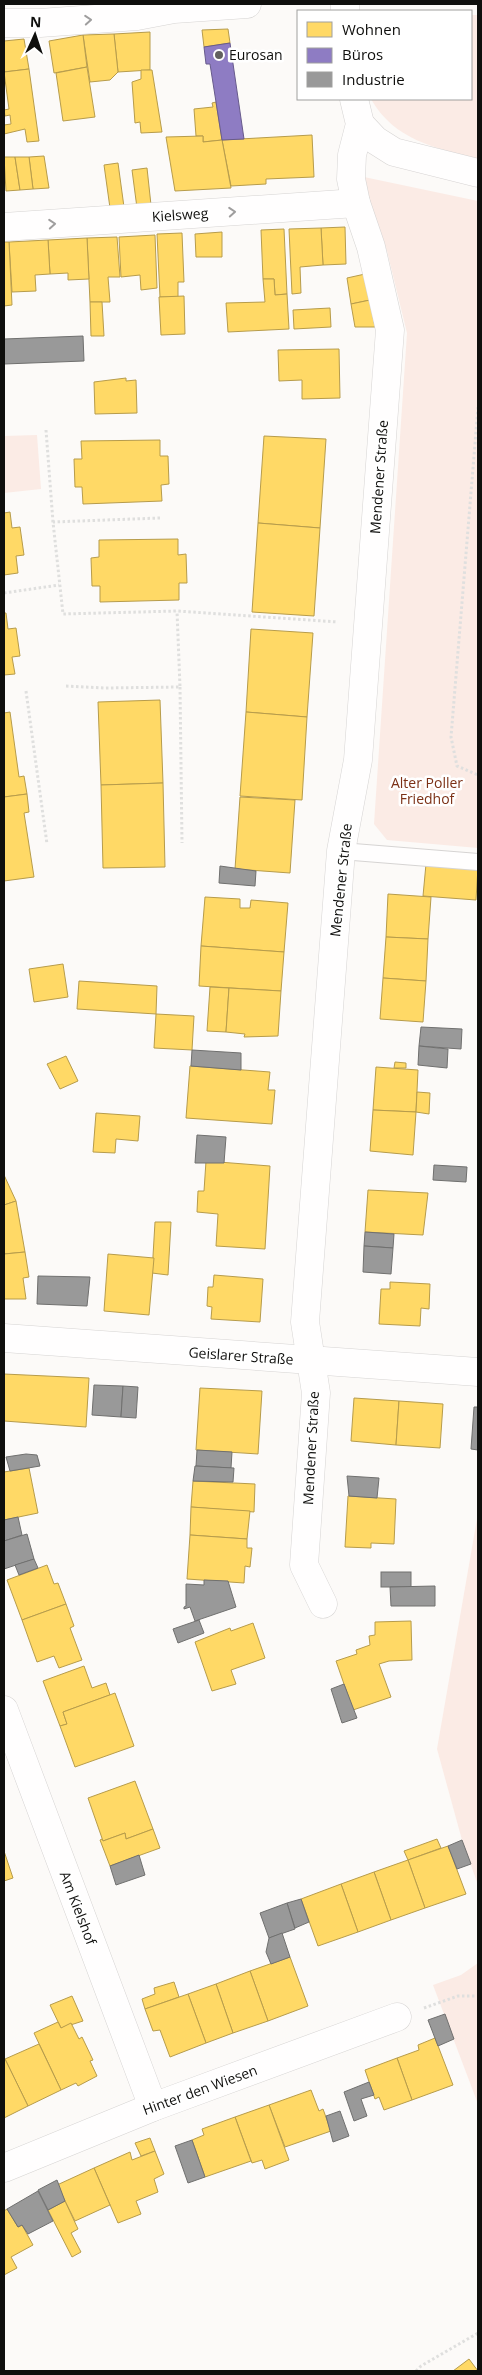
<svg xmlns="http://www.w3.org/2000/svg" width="482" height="2375" font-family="'Open Sans',sans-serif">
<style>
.green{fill:#fbebe5}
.homes{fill:#ffd966;stroke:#b79c4b}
.offices{fill:#8e7cc3;stroke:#685b8c}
.industry{fill:#999;stroke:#70706f}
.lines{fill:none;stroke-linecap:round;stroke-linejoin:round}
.service-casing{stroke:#d6d4d3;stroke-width:18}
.minor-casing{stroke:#d6d4d3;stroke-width:29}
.path{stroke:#dfdfde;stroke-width:3;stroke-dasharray:2.5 2.5;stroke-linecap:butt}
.service{stroke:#fffefe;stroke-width:16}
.minor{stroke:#fffefe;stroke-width:28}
.oneway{stroke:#9f9e9e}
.poi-dot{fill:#62615f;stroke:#fff;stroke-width:2}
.labels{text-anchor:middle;stroke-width:5;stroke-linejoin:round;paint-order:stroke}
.poi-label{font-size:14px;fill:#0f0f0d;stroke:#fff;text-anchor:start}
.street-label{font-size:14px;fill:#0f0f0d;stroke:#fff}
.park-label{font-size:14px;fill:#7c3116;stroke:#fff}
</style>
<rect width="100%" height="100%" fill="#fcfaf8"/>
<g class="green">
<path d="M471,15H478V160C435,147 395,141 371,99H471Z"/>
<polygon points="364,177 478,201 478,848 387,840 374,824 407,333 387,251 364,195"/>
<polygon points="37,435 41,489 4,493 4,436"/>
<polygon points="478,1513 478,1885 462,1840 437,1749"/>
<polygon points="478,1963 478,2104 433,1985 461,1975"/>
</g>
<g class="homes">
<polygon points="228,29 230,43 204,47 202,30"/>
<polygon points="150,32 150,70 118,72 114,34"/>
<polygon points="114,34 118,72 110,80 90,82 83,35"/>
<polygon points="83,35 87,67 54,73 49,41"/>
<polygon points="24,39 29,69 4,72 4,41"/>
<polygon points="87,67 95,117 63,121 56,73"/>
<polygon points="29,69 39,141 27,142 25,129 4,134 4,125 11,124 10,115 5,116 4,110 9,109 4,72"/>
<polygon points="141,70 152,70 162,132 141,133 140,122 135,123 132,82 141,79"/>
<polygon points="216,102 222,140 203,142 203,136 196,136 194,109 213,107 212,103"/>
<polygon points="312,135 314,177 266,179 266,184 231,186 222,140"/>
<polygon points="203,136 203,142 222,140 231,188 175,191 166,137"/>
<polygon points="44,156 49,188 33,189 29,157"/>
<polygon points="4,157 15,157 20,190 6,191"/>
<polygon points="15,157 29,157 33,189 20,190"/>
<polygon points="118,163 124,207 110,208 104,165"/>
<polygon points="147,168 151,205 137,208 132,170"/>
<polygon points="345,227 346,264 323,265 321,228"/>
<polygon points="321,228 323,265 300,267 301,293 292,294 289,229"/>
<polygon points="284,229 287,294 275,295 274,279 263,279 261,230"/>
<polygon points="222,232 222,257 196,257 195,234"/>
<polygon points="182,233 184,282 178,282 178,297 160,297 157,234"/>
<polygon points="155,235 157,288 141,290 140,275 121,277 119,237"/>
<polygon points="117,237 120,277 108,277 110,302 90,302 87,238"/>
<polygon points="87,238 89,279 68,280 68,273 50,274 48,240"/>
<polygon points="48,240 50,274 35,275 36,291 12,292 9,242"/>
<polygon points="4,242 9,242 12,305 4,306"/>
<polygon points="365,274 370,300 351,304 347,278"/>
<polygon points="263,279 274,279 275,295 287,294 289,329 228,332 226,303 265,302"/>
<polygon points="184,296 185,334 161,335 159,297"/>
<polygon points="370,300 375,327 355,327 351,304"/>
<polygon points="90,302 102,302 104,336 91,336"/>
<polygon points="330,308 331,327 294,329 293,310"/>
<polygon points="339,349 340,398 302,399 302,380 279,381 278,350"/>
<polygon points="126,378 126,381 136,380 137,413 95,414 94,382"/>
<polygon points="264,436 326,439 320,528 258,523"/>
<polygon points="160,440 160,456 168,456 169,484 161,485 162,501 83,504 82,487 75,487 74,459 82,459 81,441"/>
<polygon points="10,512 12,528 20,527 24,555 16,556 18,573 4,575 4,513"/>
<polygon points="258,523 320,528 314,616 252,612"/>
<polygon points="178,539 178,555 186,554 187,583 179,583 179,600 100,602 100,586 92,586 91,558 99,557 99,540"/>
<polygon points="4,613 6,613 8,629 16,628 20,656 12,657 15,674 4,675"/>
<polygon points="251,629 313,633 307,717 246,712"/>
<polygon points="160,700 163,783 101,785 98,702"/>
<polygon points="10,712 19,777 24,776 27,794 4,797 4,713"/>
<polygon points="246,712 307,717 302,800 240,796"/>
<polygon points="163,783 165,867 103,868 101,785"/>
<polygon points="27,794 29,812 24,813 34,877 4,881 4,797"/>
<polygon points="240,797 295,800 290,873 235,869"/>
<polygon points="426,864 478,867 476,900 423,896"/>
<polygon points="388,894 431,897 428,939 386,937"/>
<polygon points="205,897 240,899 240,908 250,908 251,900 288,903 284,952 201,946"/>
<polygon points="386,937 428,939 426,981 383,978"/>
<polygon points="201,946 284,952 281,991 199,986"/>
<polygon points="63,964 68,997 34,1002 29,969"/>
<polygon points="383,978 426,981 423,1022 380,1019"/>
<polygon points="79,981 157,986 156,1014 77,1009"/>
<polygon points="210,987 229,988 226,1032 207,1031"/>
<polygon points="229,988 281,991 278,1036 244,1037 245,1034 226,1032"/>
<polygon points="156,1014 194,1016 192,1050 154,1048"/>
<polygon points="66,1056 78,1081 60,1089 47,1064"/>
<polygon points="395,1062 406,1063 406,1068 394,1068"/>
<polygon points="190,1066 270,1072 268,1090 275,1090 272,1124 186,1118"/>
<polygon points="376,1067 418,1070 416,1112 373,1110"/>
<polygon points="417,1092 430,1093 429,1114 416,1112"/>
<polygon points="373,1110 416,1112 413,1155 370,1151"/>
<polygon points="96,1113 140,1116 138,1141 116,1139 115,1153 93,1152"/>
<polygon points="206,1161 270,1166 265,1249 216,1246 218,1214 197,1212 198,1191 204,1191"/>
<polygon points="4,1175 16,1201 4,1205"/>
<polygon points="368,1190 428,1193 423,1235 365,1232"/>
<polygon points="16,1201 25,1252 4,1254 4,1205"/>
<polygon points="155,1222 171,1222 168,1275 152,1273"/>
<polygon points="25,1252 29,1277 23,1278 26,1299 4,1299 4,1254"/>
<polygon points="108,1254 154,1258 149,1315 104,1311"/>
<polygon points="214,1275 263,1279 260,1322 211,1319 212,1307 207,1306 208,1287 213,1287"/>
<polygon points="390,1282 430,1284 429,1309 421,1308 420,1326 379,1324 381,1289 390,1289"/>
<polygon points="4,1374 89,1378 86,1427 4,1421"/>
<polygon points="200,1388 262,1391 258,1454 196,1450"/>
<polygon points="354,1398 399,1401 396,1445 351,1441"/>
<polygon points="399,1401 443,1404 440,1448 396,1445"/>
<polygon points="29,1468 38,1513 4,1520 4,1472"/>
<polygon points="193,1481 255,1484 254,1512 191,1507"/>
<polygon points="348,1496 396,1499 394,1544 371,1543 371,1548 345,1547"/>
<polygon points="191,1507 250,1511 247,1539 190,1535"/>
<polygon points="190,1535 247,1539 247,1548 252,1548 250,1567 245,1566 244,1583 187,1579"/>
<polygon points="47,1565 54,1584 58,1583 66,1604 22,1620 7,1580"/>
<polygon points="66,1604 74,1626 70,1628 82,1660 59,1668 54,1656 37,1662 22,1620"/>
<polygon points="411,1621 412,1660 389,1661 379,1664 391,1697 353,1710 336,1661 357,1654 356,1650 370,1645 369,1636 375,1635 375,1622"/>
<polygon points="253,1623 265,1658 231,1670 236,1684 212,1691 195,1642 230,1628 231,1631"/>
<polygon points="84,1666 92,1688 106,1683 110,1695 63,1712 67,1724 60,1726 43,1681"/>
<polygon points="115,1693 134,1746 75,1767 60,1726 67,1724 63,1712"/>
<polygon points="135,1781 153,1829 126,1839 125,1833 103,1841 88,1798"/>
<polygon points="153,1829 160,1848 110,1866 100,1840 102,1839 103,1841 125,1833 126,1839"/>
<polygon points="437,1839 441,1848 408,1860 404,1851"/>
<polygon points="448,1846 466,1894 425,1908 408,1860"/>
<polygon points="4,1851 13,1878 4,1881"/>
<polygon points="408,1860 425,1908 391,1920 374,1872"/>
<polygon points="374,1872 391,1920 358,1932 341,1884"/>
<polygon points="341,1884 358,1932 318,1946 301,1899"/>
<polygon points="290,1957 308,2006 268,2021 250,1971"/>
<polygon points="250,1971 268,2021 233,2033 216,1984"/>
<polygon points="174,1982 179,1997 145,2009 142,1999 155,1994 154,1988"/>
<polygon points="216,1984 233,2033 206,2043 188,1994"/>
<polygon points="188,1994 206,2043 170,2057 160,2030 153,2031 145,2009"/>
<polygon points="72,1996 83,2021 61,2028 50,2005"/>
<polygon points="58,2022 61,2028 71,2023 79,2039 82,2037 93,2060 90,2061 97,2076 78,2086 76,2083 61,2090 34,2033"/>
<polygon points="435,2038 453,2085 412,2100 397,2058 419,2050 418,2045"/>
<polygon points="39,2044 61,2090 28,2106 5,2059"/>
<polygon points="397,2058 412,2100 384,2110 379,2097 375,2099 365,2070"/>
<polygon points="5,2059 28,2106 4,2118 4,2060"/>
<polygon points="311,2090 319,2111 323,2109 331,2131 285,2147 269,2105"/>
<polygon points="269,2105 289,2160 265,2169 262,2160 252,2163 235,2117"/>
<polygon points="235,2117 251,2161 205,2177 192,2140 204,2135 202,2129"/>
<polygon points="150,2138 155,2151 141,2156 135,2143"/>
<polygon points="155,2151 164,2174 154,2179 158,2192 136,2201 141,2214 118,2223 94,2168 130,2152 132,2160"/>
<polygon points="94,2168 110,2205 75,2221 57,2185"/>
<polygon points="65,2201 78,2229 71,2233 81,2252 72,2257 48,2210"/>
<polygon points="7,2209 18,2227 22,2225 33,2245 11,2257 17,2268 4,2275 4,2211"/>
<polygon points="469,2359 478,2371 453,2371"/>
</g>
<polygon class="offices" points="230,43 244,139 222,140 210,64 206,64 204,47"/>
<g class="industry">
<polygon points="83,336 84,361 4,364 4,339"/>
<polygon points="220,866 256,871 255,886 219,883"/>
<polygon points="421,1027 462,1029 461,1049 419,1046"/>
<polygon points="419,1046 448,1049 447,1068 418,1065"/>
<polygon points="192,1050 241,1053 241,1070 191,1066"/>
<polygon points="197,1135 226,1137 224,1163 195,1163"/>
<polygon points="434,1165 467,1167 466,1182 433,1180"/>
<polygon points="365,1232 394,1234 393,1248 364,1246"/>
<polygon points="364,1246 393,1248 391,1274 363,1272"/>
<polygon points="38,1276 90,1277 87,1306 37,1304"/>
<polygon points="94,1385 123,1386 121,1417 92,1415"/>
<polygon points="123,1386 138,1387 136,1418 121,1417"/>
<polygon points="474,1407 478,1407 478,1450 471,1449"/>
<polygon points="197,1450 232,1452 231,1468 196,1466"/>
<polygon points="26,1454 37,1455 40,1466 10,1471 6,1457"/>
<polygon points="195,1466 234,1468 233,1482 193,1481"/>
<polygon points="347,1476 379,1478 377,1498 349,1496"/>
<polygon points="18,1517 22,1535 4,1541 4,1520"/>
<polygon points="27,1534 34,1559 4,1569 4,1541"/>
<polygon points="34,1559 38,1568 19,1575 15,1565"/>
<rect x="381" y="1572" width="30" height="15"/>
<polygon points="204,1580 228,1581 236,1607 195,1621 190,1607 184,1609 184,1607 186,1606 186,1584 204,1585"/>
<polygon points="435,1586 435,1606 391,1606 390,1587"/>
<polygon points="199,1620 204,1633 178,1643 173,1629"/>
<polygon points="344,1684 357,1718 342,1723 331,1689"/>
<polygon points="462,1840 471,1864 457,1869 448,1846"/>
<polygon points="139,1855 145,1875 116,1885 110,1866"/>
<polygon points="301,1899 309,1922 295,1928 287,1903"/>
<polygon points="287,1903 295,1929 269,1938 260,1913"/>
<polygon points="282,1933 290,1957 271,1964 266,1952 269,1938"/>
<polygon points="445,2014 454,2039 438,2046 428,2020"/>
<polygon points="369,2082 374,2095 361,2099 367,2116 354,2121 344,2092"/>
<polygon points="340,2111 349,2136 333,2142 326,2116"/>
<polygon points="192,2140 205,2177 188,2183 175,2146"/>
<polygon points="57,2180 65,2201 48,2210 38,2190"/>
<polygon points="38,2191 53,2221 28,2234 22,2225 18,2227 7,2209"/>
</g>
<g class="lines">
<defs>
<polyline id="service" points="341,851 478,862"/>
<g id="minor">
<polyline points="345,4 345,11"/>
<polyline points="4,23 40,23 137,16 174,9 247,4"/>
<polyline points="360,124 375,140 394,152 478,173"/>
<polyline points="4,227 356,203"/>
<polyline points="4,1338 478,1372"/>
<polyline points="323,1604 304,1565 316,1393 305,1322 341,851 358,760 390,330 371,247 356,203 351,179 352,155 360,124 354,99"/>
<polyline points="4,1710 153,2107"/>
<polyline points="4,2168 153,2107 397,2017"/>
</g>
</defs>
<use href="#service" class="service-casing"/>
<use href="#minor" class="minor-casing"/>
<g class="path">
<polyline points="478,407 451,737 457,766 478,775"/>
<polyline points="46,430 53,522"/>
<polyline points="160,518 53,522 63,614 177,611 338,622"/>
<polyline points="4,593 59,585"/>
<polyline points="66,686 105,688 180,687 177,611"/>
<polyline points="180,687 182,843"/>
<polyline points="26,691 47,844"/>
<polyline points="424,2008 458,1996 478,1996"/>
<polyline points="416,2371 421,2366 478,2333"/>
</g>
<use href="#service" class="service"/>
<use href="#minor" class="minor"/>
</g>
<defs><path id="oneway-chevron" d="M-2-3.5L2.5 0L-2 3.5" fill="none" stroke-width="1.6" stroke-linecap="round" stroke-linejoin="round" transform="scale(1.25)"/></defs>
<g class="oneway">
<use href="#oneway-chevron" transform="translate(88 20) rotate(-4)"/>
<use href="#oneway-chevron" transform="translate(232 212) rotate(-4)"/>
<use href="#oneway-chevron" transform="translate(52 224) rotate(-4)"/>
</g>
<circle class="poi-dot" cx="219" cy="55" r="5"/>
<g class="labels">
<g class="poi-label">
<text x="229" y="60">Eurosan</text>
</g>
<g class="street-label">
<text transform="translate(180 215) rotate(-4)" y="5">Kielsweg</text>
<text transform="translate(379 477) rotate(-86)" y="5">Mendener Straße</text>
<text transform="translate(341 880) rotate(-84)" y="5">Mendener Straße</text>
<text transform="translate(241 1356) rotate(4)" y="5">Geislarer Straße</text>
<text transform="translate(311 1448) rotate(-87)" y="5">Mendener Straße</text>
<text transform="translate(78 1908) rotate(69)" y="5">Am Kielshof</text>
<text transform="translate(200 2090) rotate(-20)" y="5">Hinter den Wiesen</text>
</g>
<g class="park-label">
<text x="427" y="788">Alter Poller<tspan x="427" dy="16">Friedhof</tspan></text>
</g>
</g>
<rect width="482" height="2375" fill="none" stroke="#0f0f0d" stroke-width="10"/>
<rect x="297" y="10" width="175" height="90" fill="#ffffff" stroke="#9f9f9e"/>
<rect x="307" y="22" width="25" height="15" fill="#ffd966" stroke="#9f9f9e"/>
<text x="342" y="35" font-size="15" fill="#0f0f0d">Wohnen</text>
<rect x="307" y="48" width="25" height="15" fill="#8e7cc3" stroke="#9f9f9e"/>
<text x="342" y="60" font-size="15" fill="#0f0f0d">Büros</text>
<rect x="307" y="72" width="25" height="15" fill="#999999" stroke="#9f9f9e"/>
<text x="342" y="85" font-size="15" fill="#0f0f0d">Industrie</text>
<g transform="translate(35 35) rotate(3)" stroke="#ffffff" stroke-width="4" paint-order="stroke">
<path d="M0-4L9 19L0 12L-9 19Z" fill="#0f0f0d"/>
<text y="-8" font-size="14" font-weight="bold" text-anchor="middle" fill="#0f0f0d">N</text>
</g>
</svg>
